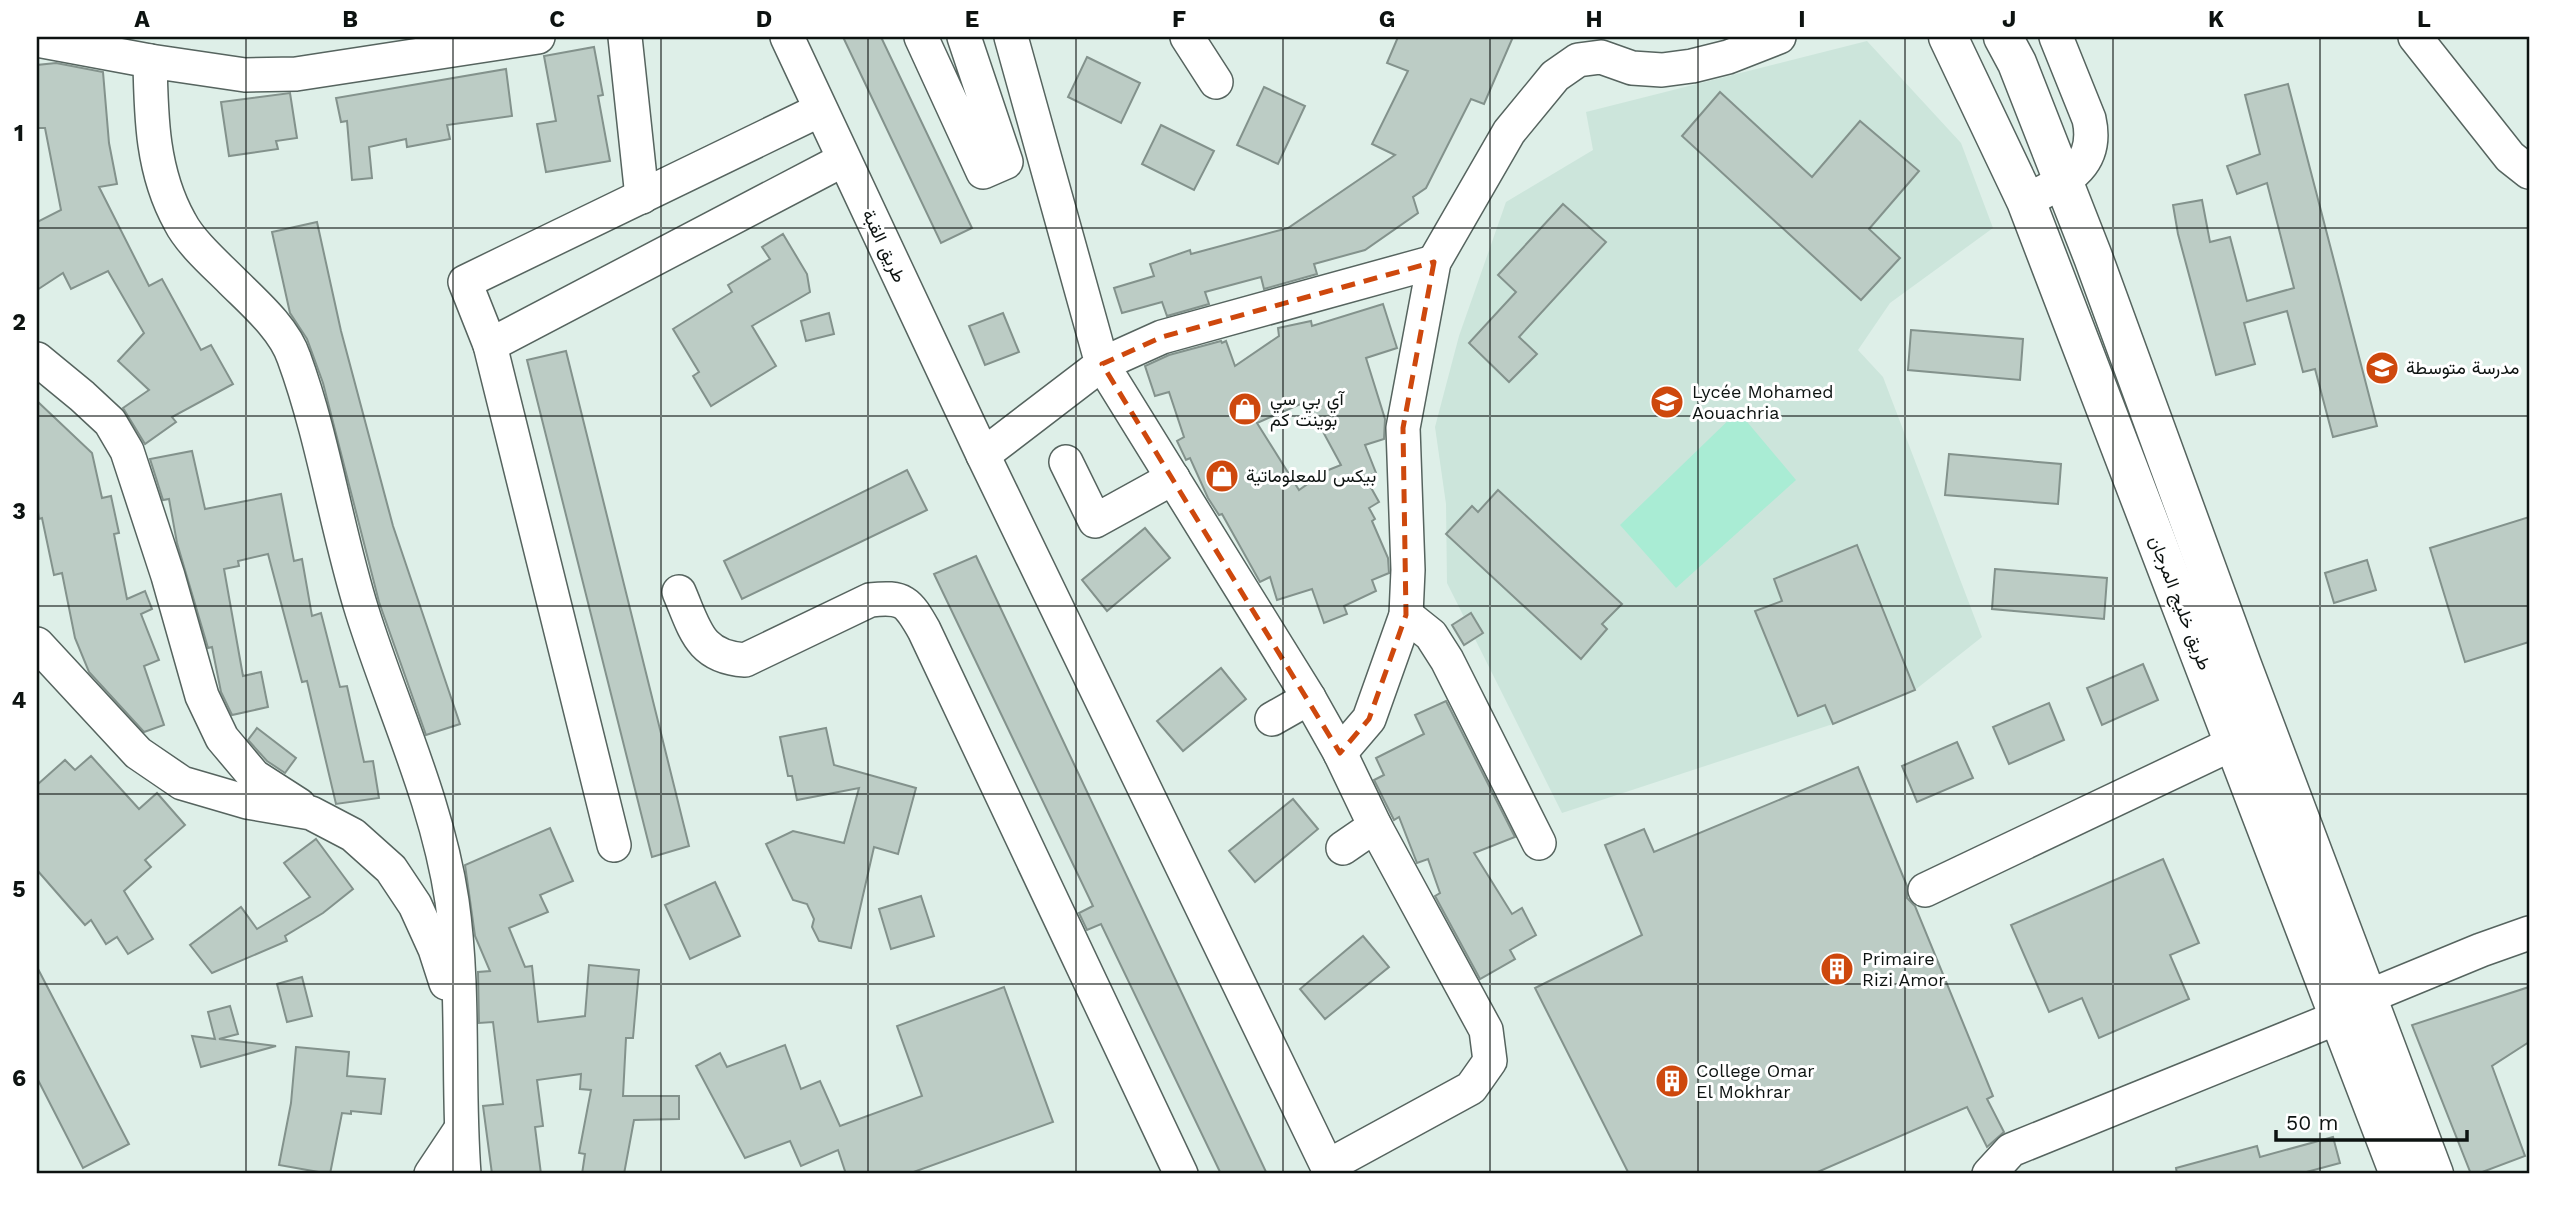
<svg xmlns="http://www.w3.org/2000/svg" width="2566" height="1211" font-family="'Work Sans',Vazirmatn,sans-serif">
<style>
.built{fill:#cce5db}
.green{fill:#a9ecd4}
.building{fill:#bcccc5;stroke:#83928c;stroke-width:2;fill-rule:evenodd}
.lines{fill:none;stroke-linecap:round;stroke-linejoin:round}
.minor-casing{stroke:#56645f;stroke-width:36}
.major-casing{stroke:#56645f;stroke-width:41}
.minor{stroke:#fff;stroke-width:33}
.major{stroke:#fff;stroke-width:38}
.marked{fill:none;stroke:#ce480d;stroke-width:5;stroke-dasharray:14 9;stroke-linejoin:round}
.grid{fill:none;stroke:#0d1311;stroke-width:2;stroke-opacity:0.55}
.labels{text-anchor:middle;stroke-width:6;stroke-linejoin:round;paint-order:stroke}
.street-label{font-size:18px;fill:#0d1311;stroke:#fff}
.poi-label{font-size:18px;fill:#0d1311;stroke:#fff;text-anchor:start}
.neatline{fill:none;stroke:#0d1311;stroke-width:2.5}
.grid-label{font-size:23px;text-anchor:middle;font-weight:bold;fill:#0d1311}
</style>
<rect width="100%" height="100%" fill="#deefe8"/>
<polygon class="built" points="1867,41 1961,143 1993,228 1890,303 1858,350 1883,377 1982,637 1915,690 1833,724 1562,813 1447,583 1446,504 1435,427 1459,336 1506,202 1593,150 1586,112"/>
<polygon class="green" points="1738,411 1796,480 1676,588 1620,525"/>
<g class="building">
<polygon points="843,37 881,37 972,228 941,243"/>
<polygon points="1398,37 1513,37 1484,104 1471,99 1426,188 1413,197 1418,213 1365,250 1314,264 1317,274 1264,289 1261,277 1205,292 1209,304 1167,316 1162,302 1122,313 1114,288 1154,276 1150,264 1190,250 1191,254 1288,228 1395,155 1372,144 1408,71 1387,63"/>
<polygon points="594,47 603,95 598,96 610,161 546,172 537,124 556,121 544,56"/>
<polygon points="1087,57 1140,83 1121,123 1068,97"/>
<polygon points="56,63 103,72 109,143 117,184 99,187 149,286 162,279 201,350 211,345 233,384 172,417 176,422 145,444 123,408 149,390 118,361 144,333 108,271 71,289 63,273 37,290 37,222 61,210 45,128 37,128 37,65"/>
<polygon points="506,69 512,116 447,125 450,139 407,147 406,139 369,147 372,178 352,180 347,121 341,122 336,98"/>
<polygon points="2288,84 2377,426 2333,437 2315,369 2303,372 2287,311 2244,323 2255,364 2216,375 2178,234 2173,205 2202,200 2210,242 2230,237 2247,301 2294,288 2267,183 2237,194 2227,166 2260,154 2245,95"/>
<polygon points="1264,87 1305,106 1278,164 1237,145"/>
<polygon points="1720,92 1812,177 1860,121 1919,171 1869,229 1900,258 1861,300 1682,136"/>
<polygon points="290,93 297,138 276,141 278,149 229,156 221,102"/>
<polygon points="1161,125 1214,151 1194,190 1142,164"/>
<polygon points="1563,204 1606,242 1519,337 1537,354 1509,382 1469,343 1516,292 1498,275"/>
<polygon points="317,222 341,331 393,526 460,724 426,735 379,602 323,383 307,339 290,313 272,232"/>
<polygon points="783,234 807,274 810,292 752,326 776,366 711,406 693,376 699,372 673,329 732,292 728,285 770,259 762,247"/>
<path d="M1383,304L1397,348L1366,358L1385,419L1384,439L1365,445L1376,473L1365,477L1379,502L1369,508L1375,519L1372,521L1388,558L1389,573L1372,580L1376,591L1344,606L1347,614L1324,623L1312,589L1277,600L1270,577L1260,582L1222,514L1219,515L1208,498L1190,458L1186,460L1177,441L1184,437L1169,392L1155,396L1145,366L1169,355L1221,341L1222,343L1226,341L1235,366L1279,336L1278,328L1311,321L1312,326ZM1305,402L1312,419L1315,417L1341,465L1326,471L1299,490L1257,423Z"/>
<polygon points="829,313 834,334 806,341 801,321"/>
<polygon points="1003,313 1019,352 985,365 969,326"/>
<polygon points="1911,330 2023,339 2020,380 1908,370"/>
<polygon points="566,351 689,846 652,857 527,360"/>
<polygon points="37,401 92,453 102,498 111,496 119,533 114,534 127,599 145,591 152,609 141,614 159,660 144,666 164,725 144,732 89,672 75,638 62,573 54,575 42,518 39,519 37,505"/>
<polygon points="192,451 205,509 281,494 294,561 302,559 312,616 321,613 340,687 347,686 364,762 373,761 379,798 336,804 307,681 302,682 268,554 238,561 239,566 224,569 243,676 261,672 268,707 232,715 221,692 212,647 208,648 177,543 169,499 163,500 150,459"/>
<polygon points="1949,454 2061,464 2058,504 1945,495"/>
<polygon points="907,470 927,510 742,599 724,561"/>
<polygon points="1498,490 1622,604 1602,624 1607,629 1581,659 1446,534 1472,506 1478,512"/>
<polygon points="2529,517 2529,642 2465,662 2430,548"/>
<polygon points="1145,528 1170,558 1107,611 1082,580"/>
<polygon points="1857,545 1915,690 1833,724 1825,705 1798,716 1755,611 1782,601 1774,579"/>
<polygon points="976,556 1267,1174 1221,1174 1101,924 1087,930 1079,913 1093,906 934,574"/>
<polygon points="2367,560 2376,590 2334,603 2325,573"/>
<polygon points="1995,569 2107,578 2104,619 1992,609"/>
<polygon points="1471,613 1483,633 1464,645 1452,625"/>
<polygon points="2143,664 2158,700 2102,725 2087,688"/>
<polygon points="1221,668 1246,699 1183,751 1157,721"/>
<polygon points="1446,701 1515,837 1474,853 1512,914 1522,908 1536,935 1510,950 1515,959 1480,979 1435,896 1440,893 1428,859 1417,863 1399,817 1394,820 1374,780 1384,775 1376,758 1424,734 1415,715"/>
<polygon points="2049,703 2064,740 2009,764 1993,727"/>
<polygon points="257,728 296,758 285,773 267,761 248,740"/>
<polygon points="826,728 834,765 916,788 898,854 874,847 851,948 819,941 812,927 814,919 807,904 793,900 766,844 793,831 844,843 859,788 797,800 792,776 788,776 780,737"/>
<polygon points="1957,742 1973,778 1917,802 1902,766"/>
<polygon points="91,756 139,809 157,793 185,825 145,860 151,867 124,891 153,939 128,954 117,937 106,944 91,920 85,925 37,870 37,785 65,760 75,770"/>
<polygon points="1858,767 1907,886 1907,898 1915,906 1993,1096 1987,1099 2004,1132 1987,1147 1967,1107 1813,1174 1629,1174 1535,988 1642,935 1605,845 1644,829 1654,852"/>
<polygon points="1293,799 1318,829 1255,882 1229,851"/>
<polygon points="550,828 573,881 540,895 548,912 509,928 525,967 532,966 538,1022 585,1016 589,965 639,970 633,1038 626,1038 623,1096 679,1096 679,1119 634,1120 624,1174 582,1174 585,1154 579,1153 591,1090 580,1089 581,1074 537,1080 543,1126 535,1127 541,1174 492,1174 483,1106 503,1104 493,1022 479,1023 478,972 490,971 475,936 465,865"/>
<polygon points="316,839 353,889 323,913 285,936 287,941 212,973 190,945 241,907 257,929 310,897 284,863"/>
<polygon points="2163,859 2199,943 2170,955 2189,999 2099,1038 2082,998 2049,1012 2011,925"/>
<polygon points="715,882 740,936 690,959 665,905"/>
<polygon points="921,896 934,936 891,949 879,909"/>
<polygon points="1363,936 1389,967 1325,1019 1300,989"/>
<polygon points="37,967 129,1144 83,1168 37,1078"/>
<polygon points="302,977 312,1016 287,1022 277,984"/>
<polygon points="1004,987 1053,1122 908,1174 846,1174 838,1150 801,1166 790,1141 745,1158 696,1066 720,1053 727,1067 785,1045 801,1089 820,1081 840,1126 922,1096 897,1026"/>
<polygon points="2529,987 2529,1042 2492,1066 2525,1156 2477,1174 2471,1174 2412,1025"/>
<polygon points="230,1006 238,1034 219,1039 276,1046 201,1067 192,1036 215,1039 208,1012"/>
<polygon points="296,1047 349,1052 347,1076 385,1079 381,1114 351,1111 351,1114 342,1113 330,1174 279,1165 291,1103"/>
<polygon points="2333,1137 2340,1163 2299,1174 2177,1174 2176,1168 2257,1146 2260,1157"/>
</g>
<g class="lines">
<defs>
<g id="minor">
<polyline points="625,37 642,197"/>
<polyline points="787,37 983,455 1331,1174"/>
<polyline points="921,37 983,172 1006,162 964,37"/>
<polyline points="1187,37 1216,82"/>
<polyline points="2415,37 2510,157 2529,172"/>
<polyline points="37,40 150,61"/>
<polyline points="820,110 465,282 490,345 843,160"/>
<path d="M2026,201C2062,182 2100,168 2089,119L2056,37"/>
<polyline points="490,345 614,845"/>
<polyline points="37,359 82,396 110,422 127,451 168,576 202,696 222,738 254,776 299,805"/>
<polyline points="983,455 1102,364 1011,37"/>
<polyline points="1066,462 1095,521 1173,478"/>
<path d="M679,592C695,629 699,657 745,660L870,600C904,596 908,602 924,630L1181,1174"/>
<polyline points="1406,615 1431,635 1447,660 1539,843"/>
<polyline points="37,644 138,753 182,783 247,802 311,813 353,835 391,869 415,905 435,949 446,983"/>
<polyline points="1272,719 1309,698"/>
<polyline points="1340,753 1369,719 1406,615 1408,570 1403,428 1434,262 1509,132 1555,76 1578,60 1601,57 1632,68 1662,70 1692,66 1728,57 1779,37"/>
<polyline points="1343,848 1375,826"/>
<polyline points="1925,890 2234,743"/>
<polyline points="2367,997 2481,950 2529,933"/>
<polyline points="1328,1166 1471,1088 1490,1061 1486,1030 1375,826 1340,753 1309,698 1102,364 1162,337 1434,262"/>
<polyline points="431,1174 461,1129"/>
<path d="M464,1174C457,1083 465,992 452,901C437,800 392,707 362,611C336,528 324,440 294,358C284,328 253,302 231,280C215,264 190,242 180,222C152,172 151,117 150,61L245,75L296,74L538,37"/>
<polyline points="1989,1174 2011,1150 2339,1017"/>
</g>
<g id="major">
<polyline points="1948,37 2026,201 2399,1174"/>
<polyline points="2003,37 2017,63 2093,257 2242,665 2434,1174"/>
</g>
</defs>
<use href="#minor" class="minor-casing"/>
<use href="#major" class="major-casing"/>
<use href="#minor" class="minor"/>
<use href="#major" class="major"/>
</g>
<path class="marked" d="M1434,262L1403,428L1406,615L1369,719L1340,753L1102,364L1162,337Z"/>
<path class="grid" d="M246,37V1174M453,37V1174M661,37V1174M868,37V1174M1076,37V1174M1283,37V1174M1490,37V1174M1698,37V1174M1905,37V1174M2113,37V1174M2320,37V1174M37,228H2529M37,416H2529M37,606H2529M37,794H2529M37,984H2529"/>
<defs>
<symbol id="school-disc" viewBox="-11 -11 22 22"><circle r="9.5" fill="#ce480d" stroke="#fff"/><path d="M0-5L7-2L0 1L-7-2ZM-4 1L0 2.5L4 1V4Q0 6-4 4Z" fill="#fff"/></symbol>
<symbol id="shop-disc" viewBox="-11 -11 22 22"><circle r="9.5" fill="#ce480d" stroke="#fff"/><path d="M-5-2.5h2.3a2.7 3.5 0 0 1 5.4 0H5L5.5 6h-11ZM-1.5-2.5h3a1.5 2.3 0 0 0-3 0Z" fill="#fff"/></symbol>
<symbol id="building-disc" viewBox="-11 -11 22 22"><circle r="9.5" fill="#ce480d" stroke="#fff"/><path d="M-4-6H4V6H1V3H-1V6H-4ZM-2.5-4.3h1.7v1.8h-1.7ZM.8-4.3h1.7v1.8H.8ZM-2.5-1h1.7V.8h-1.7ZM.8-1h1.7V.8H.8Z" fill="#fff"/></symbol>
</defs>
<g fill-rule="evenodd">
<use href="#school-disc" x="2363" y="349" width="38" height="38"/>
<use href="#school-disc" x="1648" y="383" width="38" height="38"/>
<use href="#shop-disc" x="1226" y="390" width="38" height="38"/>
<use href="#shop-disc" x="1203" y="457" width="38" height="38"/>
<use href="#building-disc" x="1818" y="950" width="38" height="38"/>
<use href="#building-disc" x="1653" y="1062" width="38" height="38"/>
</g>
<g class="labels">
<g class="street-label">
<text transform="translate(884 246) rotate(65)" y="6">طريق القبة</text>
<text transform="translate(2180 603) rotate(69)" y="6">طريق خليج المرجان</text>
</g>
<g class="poi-label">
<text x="2406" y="374">مدرسة متوسطة</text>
<text x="1692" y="398">Lycée Mohamed<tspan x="1692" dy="21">Aouachria</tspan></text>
<text x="1270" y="405">آي بي سي<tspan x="1270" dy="21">بوينت كم</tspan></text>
<text x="1246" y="482">بيكس للمعلوماتية</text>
<text x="1862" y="965">Primaire<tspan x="1862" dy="21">Rizi Amor</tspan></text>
<text x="1696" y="1077">College Omar<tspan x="1696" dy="21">El Mokhrar</tspan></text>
</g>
</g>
<rect width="2566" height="1211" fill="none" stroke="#ffffff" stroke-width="77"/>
<path d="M2276 1130v10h191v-10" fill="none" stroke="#0d1311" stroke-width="3.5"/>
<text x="2286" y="1130" font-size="21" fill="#0d1311" stroke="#ffffff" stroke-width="5" paint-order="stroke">50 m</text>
<rect x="38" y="38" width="2490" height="1134" class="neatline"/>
<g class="grid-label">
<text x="142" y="27">A</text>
<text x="350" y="27">B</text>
<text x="557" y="27">C</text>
<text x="764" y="27">D</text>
<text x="972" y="27">E</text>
<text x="1179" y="27">F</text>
<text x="1387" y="27">G</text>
<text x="1594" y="27">H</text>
<text x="1802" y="27">I</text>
<text x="2009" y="27">J</text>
<text x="2216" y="27">K</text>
<text x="2424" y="27">L</text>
<text x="19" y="141">1</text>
<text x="19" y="330">2</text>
<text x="19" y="519">3</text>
<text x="19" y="708">4</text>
<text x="19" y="897">5</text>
<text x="19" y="1086">6</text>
</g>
</svg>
